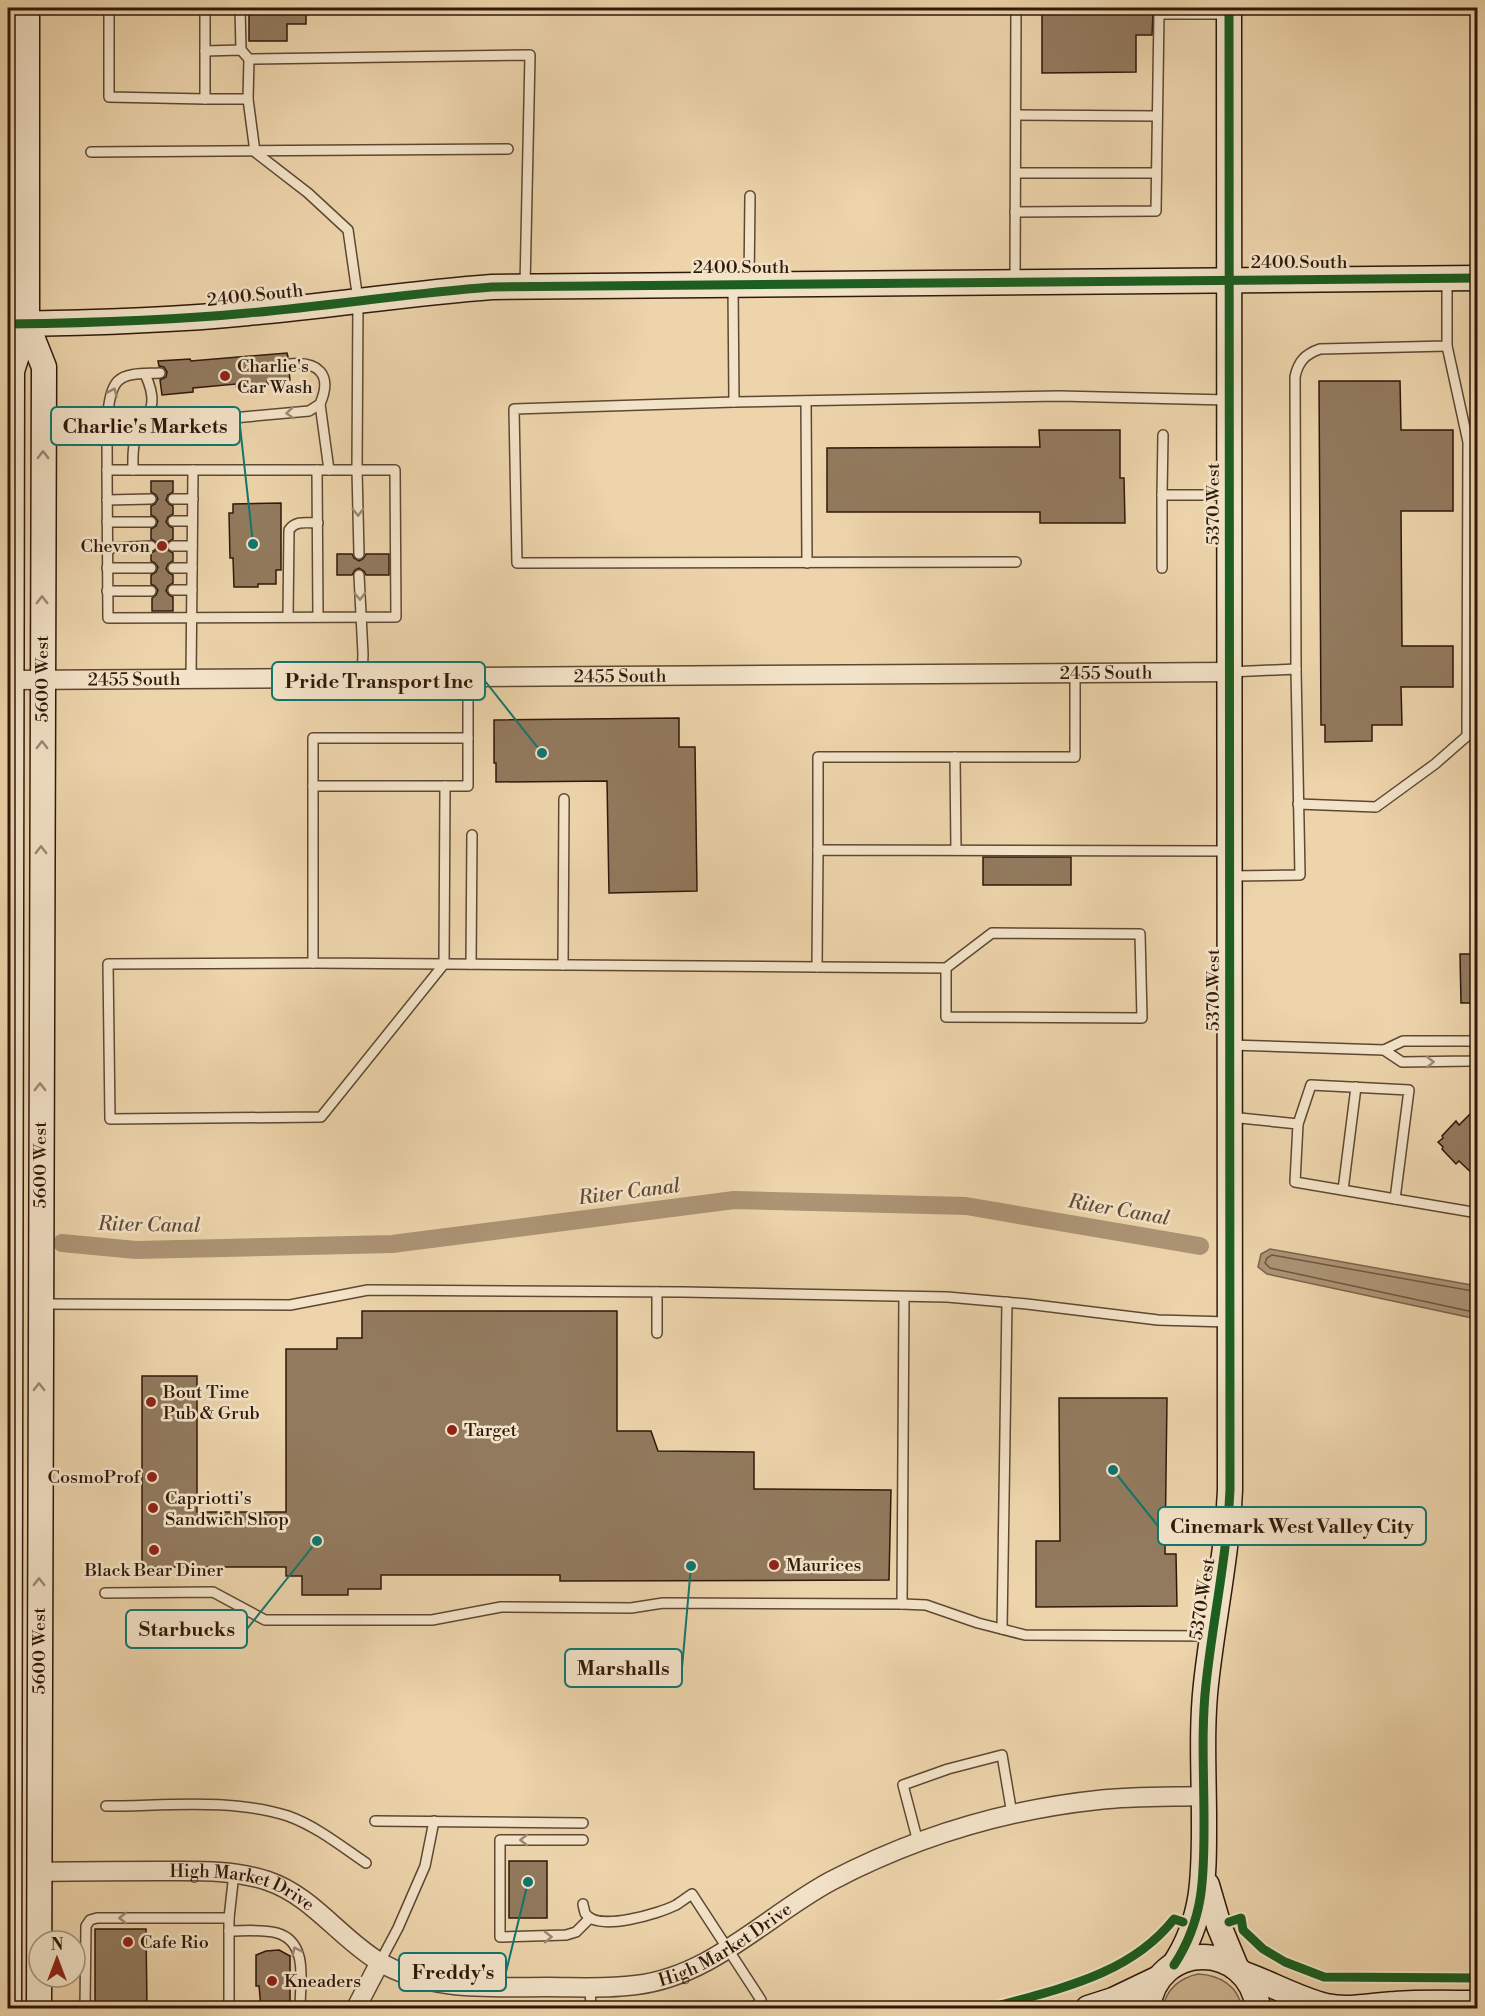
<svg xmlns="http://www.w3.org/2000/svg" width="1485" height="2016" font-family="'Libre Bodoni',serif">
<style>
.green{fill:#cdb490;stroke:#7e664e;stroke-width:1.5}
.water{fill:#ac9475;stroke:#7a634b;stroke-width:1.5}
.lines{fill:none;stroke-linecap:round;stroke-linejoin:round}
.shore{stroke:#6e5640;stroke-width:1.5}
.canal{stroke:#ac9475;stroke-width:18}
.building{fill:#927a5e;stroke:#2f190b;stroke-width:1.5}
.lane-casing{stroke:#5e4833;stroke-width:12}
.street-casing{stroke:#5e4833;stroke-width:21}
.secondary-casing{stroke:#2f190b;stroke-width:27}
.lane{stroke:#f3e3c8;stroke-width:9}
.street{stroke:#f3e3c8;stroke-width:18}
.secondary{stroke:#f3e3c8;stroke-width:24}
.cycleway-casing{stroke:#f3e3c8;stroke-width:13}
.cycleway{stroke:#1b5e20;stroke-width:9}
.oneway{stroke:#9b8873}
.poi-dot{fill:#8f2418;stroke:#f3e3c8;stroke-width:2}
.labels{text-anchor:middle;stroke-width:5;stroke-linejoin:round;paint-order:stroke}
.street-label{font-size:18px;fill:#2f190b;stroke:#f3e3c8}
.poi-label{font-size:18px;fill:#2f190b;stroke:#f3e3c8;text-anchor:start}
.water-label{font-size:20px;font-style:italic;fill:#614a35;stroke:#f3e3c8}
.leader{fill:none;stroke:#0f766e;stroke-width:2}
.callout-dot{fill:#0f766e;stroke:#f3e3c8;stroke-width:2}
.callout{fill:#f3e3c8;stroke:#0f766e;stroke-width:2}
.callout-label{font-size:20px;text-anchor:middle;font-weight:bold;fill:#2f190b}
</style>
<rect width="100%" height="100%" fill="#edd4ab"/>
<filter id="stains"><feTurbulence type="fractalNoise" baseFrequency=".00333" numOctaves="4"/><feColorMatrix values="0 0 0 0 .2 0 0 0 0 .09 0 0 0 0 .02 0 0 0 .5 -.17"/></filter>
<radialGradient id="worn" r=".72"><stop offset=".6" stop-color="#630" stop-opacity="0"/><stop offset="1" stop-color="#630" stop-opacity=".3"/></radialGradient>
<path class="green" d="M1198,1974C1220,1975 1238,1986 1242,2008L1196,2007L1195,2008H1163C1166,1989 1180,1978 1198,1974Z"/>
<polygon class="water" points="1270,1249 1477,1286 1477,1319 1267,1274 1258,1267 1261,1254"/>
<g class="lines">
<polyline class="shore" points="1478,1292 1272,1255 1267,1258 1265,1263 1270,1268 1478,1313"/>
<polyline class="canal" points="62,1243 136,1250 392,1244 734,1200 966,1206 1200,1246"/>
</g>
<g class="building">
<polygon points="249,8 306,8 306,24 287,24 287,41 249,41"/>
<polygon points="1042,8 1136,8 1136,12 1153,12 1152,35 1136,35 1136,72 1042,73"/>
<polygon points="287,353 288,357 283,360 282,365 285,370 289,371 290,380 267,382 268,384 236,387 236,384 193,388 193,392 162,395 160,380 166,377 167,372 164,367 159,366 158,361 190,359 191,361"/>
<polygon points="1319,381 1400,381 1401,430 1453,430 1453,511 1401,511 1402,646 1453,646 1453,687 1401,687 1402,725 1372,725 1372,741 1325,742 1325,725 1321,725"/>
<polygon points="1039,430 1120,430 1120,478 1124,478 1125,523 1040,523 1040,512 827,512 827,448 1040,447"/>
<polygon points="151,481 173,481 173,492 168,495 166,500 169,504 173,506 173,514 168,517 166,522 169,526 173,528 173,539 168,542 166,547 169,551 173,553 173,561 168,564 166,569 169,573 173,575 173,583 168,586 166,591 169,595 173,597 173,611 152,611 152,598 156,595 158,590 155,586 151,584 151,575 156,572 158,567 155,563 151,561 151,553 155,551 158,546 156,542 151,539 151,529 156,526 158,521 155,517 151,515 151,506 155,504 158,499 156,495 151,492"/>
<polygon points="281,503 281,570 276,570 276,584 258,584 258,587 234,587 233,558 230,558 229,513 233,513 233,504"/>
<polygon points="337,554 352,554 354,558 359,561 363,559 366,554 389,554 389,575 366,575 364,571 359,568 355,570 352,575 337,575"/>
<polygon points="679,718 679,747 695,747 697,891 609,893 607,781 496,782 496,763 494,763 494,720"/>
<rect x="983" y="857" width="88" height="28"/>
<polygon points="1460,954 1478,954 1478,1003 1461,1003"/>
<polygon points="1478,1106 1478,1179 1459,1161 1456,1164 1442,1149 1443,1147 1438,1142 1443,1138 1442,1136 1456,1121 1459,1125"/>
<polygon points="362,1311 617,1311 617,1431 651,1431 658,1451 754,1452 754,1489 891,1490 889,1580 560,1581 560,1575 381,1575 381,1589 348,1589 348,1595 302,1595 302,1576 286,1576 286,1567 142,1567 142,1376 197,1376 197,1512 286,1512 286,1349 337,1349 337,1338 362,1338"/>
<polygon points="1059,1398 1167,1398 1165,1554 1176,1554 1177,1606 1036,1607 1036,1541 1060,1541"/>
<rect x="509" y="1861" width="38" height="57"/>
<polygon points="95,1929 146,1929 147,2008 95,2008"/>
<polygon points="279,1950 290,1956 290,2008 261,2008 259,1986 256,1986 256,1955 266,1951"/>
</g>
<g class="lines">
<defs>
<g id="lane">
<polyline points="109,8 109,97 205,99 205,8"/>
<polyline points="240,8 241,50"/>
<polyline points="8,18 26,19"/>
<polyline points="205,51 241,50 249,59 530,55 525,286"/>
<polyline points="205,99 248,99 249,59"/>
<polyline points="1016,115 1157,116"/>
<polyline points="91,152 508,149"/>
<polyline points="1016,173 1156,173"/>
<polyline points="1015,212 1156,211 1159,14 1227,14"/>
<polyline points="1015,281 1016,8"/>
<polyline points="749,284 750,196"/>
<polyline points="733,286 734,402 514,409 517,563 1016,562"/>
<polyline points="806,401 807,563"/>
<polyline points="734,402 1059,396 1227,400"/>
<polyline points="320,404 329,470"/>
<path d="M140,430C154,408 156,398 145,374"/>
<polyline points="1163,435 1162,495 1227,495"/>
<path d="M107,470C108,449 103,396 118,381C127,372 147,374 160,373"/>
<path d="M133,470C133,453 131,438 146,426L309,411L320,404C333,374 318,361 289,364"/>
<polyline points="193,470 107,470 108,618 396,617 395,470 357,470 359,554"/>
<polyline points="317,470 318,617"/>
<polyline points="1162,495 1162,568"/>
<polyline points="173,499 193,499"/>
<polyline points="107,500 151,499"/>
<polyline points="173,521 192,521"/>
<polyline points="107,522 151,522"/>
<polyline points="173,546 192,546"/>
<polyline points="107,548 151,546"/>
<polyline points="107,568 151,568"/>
<polyline points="173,568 192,568"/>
<polyline points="359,575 363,654 362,678"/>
<polyline points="173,590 192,590"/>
<polyline points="107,591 151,591"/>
<path d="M288,617L289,530C296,520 307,523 318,523"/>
<path d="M1296,669L1295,377C1298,362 1305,354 1320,349L1447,346V281"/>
<polyline points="1230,672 1296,669 1300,875 1230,876"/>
<polyline points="468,677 468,786 313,786 313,963 817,967 818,850 1227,851"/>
<polyline points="191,679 193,470 357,470 358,300 348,230 308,193 255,152 248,99"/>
<polyline points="955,757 956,850"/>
<polyline points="313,786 313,738 468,738"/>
<polyline points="1298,804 1376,807 1435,764 1467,736 1468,442 1447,346"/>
<polyline points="818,850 818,757 1075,757 1075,673"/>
<polyline points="313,963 108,964 110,1119 321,1117 444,964 445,786"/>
<polyline points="471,964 472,835"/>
<polyline points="563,965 564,799"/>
<polyline points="817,967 946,968 946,1017 1142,1018 1140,934 992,933 946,968"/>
<polyline points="1230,1045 1384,1050 1403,1041 1470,1041 1478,1045"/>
<polyline points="1384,1050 1402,1062 1471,1061 1478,1056"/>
<polyline points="1230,1117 1298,1124 1295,1182 1478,1213"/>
<polyline points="1298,1124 1311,1085 1409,1090 1395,1199"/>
<polyline points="1343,1190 1356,1087"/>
<polyline points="42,1304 290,1305 368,1290 683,1292 947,1297 1027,1304 1158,1320 1228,1322"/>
<polyline points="657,1333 657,1292"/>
<polyline points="105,1593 213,1592 265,1620 432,1620 501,1607 631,1608 663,1603 902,1604 926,1605 978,1623 1025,1635 1211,1636"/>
<polyline points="902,1604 904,1297"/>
<polyline points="1002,1629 1007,1302"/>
<path d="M106,1806C164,1806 232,1798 288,1816C316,1826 341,1846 366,1863"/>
<polyline points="375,1821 583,1823"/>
<polyline points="583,1840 500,1840 500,1937 566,1935 576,1932 590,1918"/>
<polyline points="918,1842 903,1785 948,1769 1002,1755 1012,1814"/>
<path d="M583,1904C583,1906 585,1912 585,1913C597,1933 660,1913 676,1905C681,1902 686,1898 692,1894L761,2000L754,2008"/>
<path d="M229,1931C244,1931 262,1929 277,1933C309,1942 300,1983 300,2008"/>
<polyline points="380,1962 398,1928 425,1866 434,1821"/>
<polyline points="590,1987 591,2008"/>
<polyline points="85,2008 86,1926 90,1920 97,1918 229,1918"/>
<polyline points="229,2008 229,1918 234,1873"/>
</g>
<g id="street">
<path id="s1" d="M11,680L1230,672"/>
<path id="s2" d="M39,1872C78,1871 118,1871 157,1871C194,1871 232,1869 268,1881C312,1896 339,1937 378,1961C429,1992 492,1987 548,1987C577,1987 607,1989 636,1985C712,1976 766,1916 831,1881C915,1837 1004,1810 1098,1800C1133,1796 1168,1797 1204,1796"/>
<polyline points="356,2008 380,1962"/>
</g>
<g id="secondary">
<path d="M8,324C88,323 168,321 248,313C330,306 410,293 492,287L1478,278"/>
<polyline points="27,324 44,367 39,2008"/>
<polyline points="1207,1885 1219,1926 1236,1967"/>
<path d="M1174,1965C1205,1918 1204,1874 1204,1821C1204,1775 1201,1729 1206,1684C1213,1619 1227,1556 1230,1490L1229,8"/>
<path d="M1244,1974C1272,1984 1298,1999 1326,2006C1349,2011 1372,2005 1395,2004C1422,2002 1450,2003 1478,2003"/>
<polyline points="9,2008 12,371 27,324 27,8"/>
<polyline points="1088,2008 1113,2000 1159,1978"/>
<path d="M1148,2008C1156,1940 1249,1940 1258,2008"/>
</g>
</defs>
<use href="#lane" class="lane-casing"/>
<use href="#street" class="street-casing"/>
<use href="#secondary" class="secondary-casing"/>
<use href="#lane" class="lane"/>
<use href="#street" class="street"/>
<use href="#secondary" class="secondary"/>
<defs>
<g id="cycleway">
<path d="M8,324C88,323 168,321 248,313C330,306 410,293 492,287L1478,278"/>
<polyline points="1229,1922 1241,1918 1243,1930 1263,1949 1285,1962 1324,1977 1478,1978"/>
<path d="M1174,1965C1205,1918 1204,1874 1204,1821C1204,1775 1201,1729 1206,1684C1213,1619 1227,1556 1230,1490L1229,8"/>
<path d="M990,2008C1057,1989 1129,1976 1174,1919L1183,1922"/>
</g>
</defs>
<use href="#cycleway" class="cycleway-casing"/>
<use href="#cycleway" class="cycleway"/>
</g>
<defs><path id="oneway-chevron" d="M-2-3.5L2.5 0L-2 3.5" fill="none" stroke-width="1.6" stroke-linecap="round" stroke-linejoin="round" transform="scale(1.5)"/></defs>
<g class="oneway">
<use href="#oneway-chevron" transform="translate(113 392) rotate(-66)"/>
<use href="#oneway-chevron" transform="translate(290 413) rotate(175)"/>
<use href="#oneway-chevron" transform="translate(43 455) rotate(-90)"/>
<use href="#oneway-chevron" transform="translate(358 512) rotate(89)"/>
<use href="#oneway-chevron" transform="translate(360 596) rotate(88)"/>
<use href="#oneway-chevron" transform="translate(42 600) rotate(-90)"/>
<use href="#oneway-chevron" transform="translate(42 745) rotate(-90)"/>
<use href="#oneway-chevron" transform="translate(41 850) rotate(-90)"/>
<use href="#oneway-chevron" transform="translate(1430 1062) rotate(-1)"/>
<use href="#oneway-chevron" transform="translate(40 1087) rotate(-90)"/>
<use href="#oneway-chevron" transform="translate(39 1387) rotate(-90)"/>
<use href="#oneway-chevron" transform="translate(39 1582) rotate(-90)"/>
<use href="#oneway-chevron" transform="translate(524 1840) rotate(-180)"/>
<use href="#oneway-chevron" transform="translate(123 1918) rotate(180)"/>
<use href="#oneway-chevron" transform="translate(548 1937) rotate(-1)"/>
<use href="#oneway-chevron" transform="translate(296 1951) rotate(-115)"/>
</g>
<g class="poi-dot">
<circle cx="225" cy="376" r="6"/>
<circle cx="162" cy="546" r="6"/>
<circle cx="151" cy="1402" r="6"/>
<circle cx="452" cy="1430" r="6"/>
<circle cx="152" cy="1477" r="6"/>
<circle cx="153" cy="1508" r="6"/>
<circle cx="154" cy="1550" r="6"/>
<circle cx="774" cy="1565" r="6"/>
<circle cx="128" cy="1942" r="6"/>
<circle cx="272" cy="1981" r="6"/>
</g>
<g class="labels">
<g class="street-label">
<text x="1299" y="268">2400 South</text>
<text x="741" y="273">2400 South</text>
<text transform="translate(255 295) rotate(-6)" y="6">2400 South</text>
<text transform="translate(1213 504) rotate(-90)" y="6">5370 West</text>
<text dy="6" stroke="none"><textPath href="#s1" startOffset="1095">2455 South</textPath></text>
<text dy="6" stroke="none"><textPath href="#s1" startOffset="609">2455 South</textPath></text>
<text transform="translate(42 679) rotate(-90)" y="6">5600 West</text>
<text dy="6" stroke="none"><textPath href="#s1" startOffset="123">2455 South</textPath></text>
<text transform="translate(1213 990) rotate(-90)" y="6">5370 West</text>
<text transform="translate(40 1165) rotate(-90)" y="6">5600 West</text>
<text transform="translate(1202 1599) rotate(-81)" y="6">5370 West</text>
<text transform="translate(39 1651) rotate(-90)" y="6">5600 West</text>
<text dy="6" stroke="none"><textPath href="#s2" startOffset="206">High Market Drive</textPath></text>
<text dy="6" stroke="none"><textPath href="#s2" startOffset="728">High Market Drive</textPath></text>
</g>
<g class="poi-label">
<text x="237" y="372">Charlie's<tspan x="237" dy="21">Car Wash</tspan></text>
<text x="150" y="552" text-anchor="end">Chevron</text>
<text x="163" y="1398">Bout Time<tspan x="163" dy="21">Pub &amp; Grub</tspan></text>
<text x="464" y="1436">Target</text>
<text x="140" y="1483" text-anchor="end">CosmoProf</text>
<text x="165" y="1504">Capriotti's<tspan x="165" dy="21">Sandwich Shop</tspan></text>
<text x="786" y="1571">Maurices</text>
<text x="154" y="1576" text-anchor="middle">Black Bear Diner</text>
<text x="140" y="1948">Cafe Rio</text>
<text x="284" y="1987">Kneaders</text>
</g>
<g class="water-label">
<text transform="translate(629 1191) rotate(-7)" y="7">Riter Canal</text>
<text transform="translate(1119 1209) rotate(10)" y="7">Riter Canal</text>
<text transform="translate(149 1224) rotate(1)" y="7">Riter Canal</text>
</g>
</g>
<path class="leader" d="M253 544L240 426M542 753L485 681M1113 1470L1158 1526M317 1541L247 1629M691 1566L682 1668M528 1882L506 1972"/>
<g class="callout-dot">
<circle cx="253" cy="544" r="6"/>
<circle cx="542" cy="753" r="6"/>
<circle cx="1113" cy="1470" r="6"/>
<circle cx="317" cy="1541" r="6"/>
<circle cx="691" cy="1566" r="6"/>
<circle cx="528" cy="1882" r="6"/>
</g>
<g class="callout">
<rect x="51" y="407" width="189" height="38" rx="6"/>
<rect x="272" y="662" width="213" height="38" rx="6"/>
<rect x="1158" y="1507" width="268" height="38" rx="6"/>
<rect x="126" y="1610" width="121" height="38" rx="6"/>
<rect x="565" y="1649" width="117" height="38" rx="6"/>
<rect x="399" y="1953" width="107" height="38" rx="6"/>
</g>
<g class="callout-label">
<text x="145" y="433">Charlie's Markets</text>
<text x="379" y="688">Pride Transport Inc</text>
<text x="1292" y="1533">Cinemark West Valley City</text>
<text x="187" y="1636">Starbucks</text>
<text x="623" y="1675">Marshalls</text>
<text x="453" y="1979">Freddy's</text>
</g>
<rect width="1485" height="2016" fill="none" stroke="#edd4ab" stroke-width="30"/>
<rect x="9" y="9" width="1467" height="1998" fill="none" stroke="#2f190b" stroke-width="3"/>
<rect x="15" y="15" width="1455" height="1986" fill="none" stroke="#2f190b" stroke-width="1.5"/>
<g transform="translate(57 1959)"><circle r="28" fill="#f3e3c8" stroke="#a5927c" stroke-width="1.5"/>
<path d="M0-4.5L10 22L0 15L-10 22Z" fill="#8f2418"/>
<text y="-9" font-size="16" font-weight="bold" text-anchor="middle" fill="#2f190b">N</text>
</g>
<rect width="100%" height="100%" filter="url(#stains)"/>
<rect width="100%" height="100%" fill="url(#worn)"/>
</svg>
